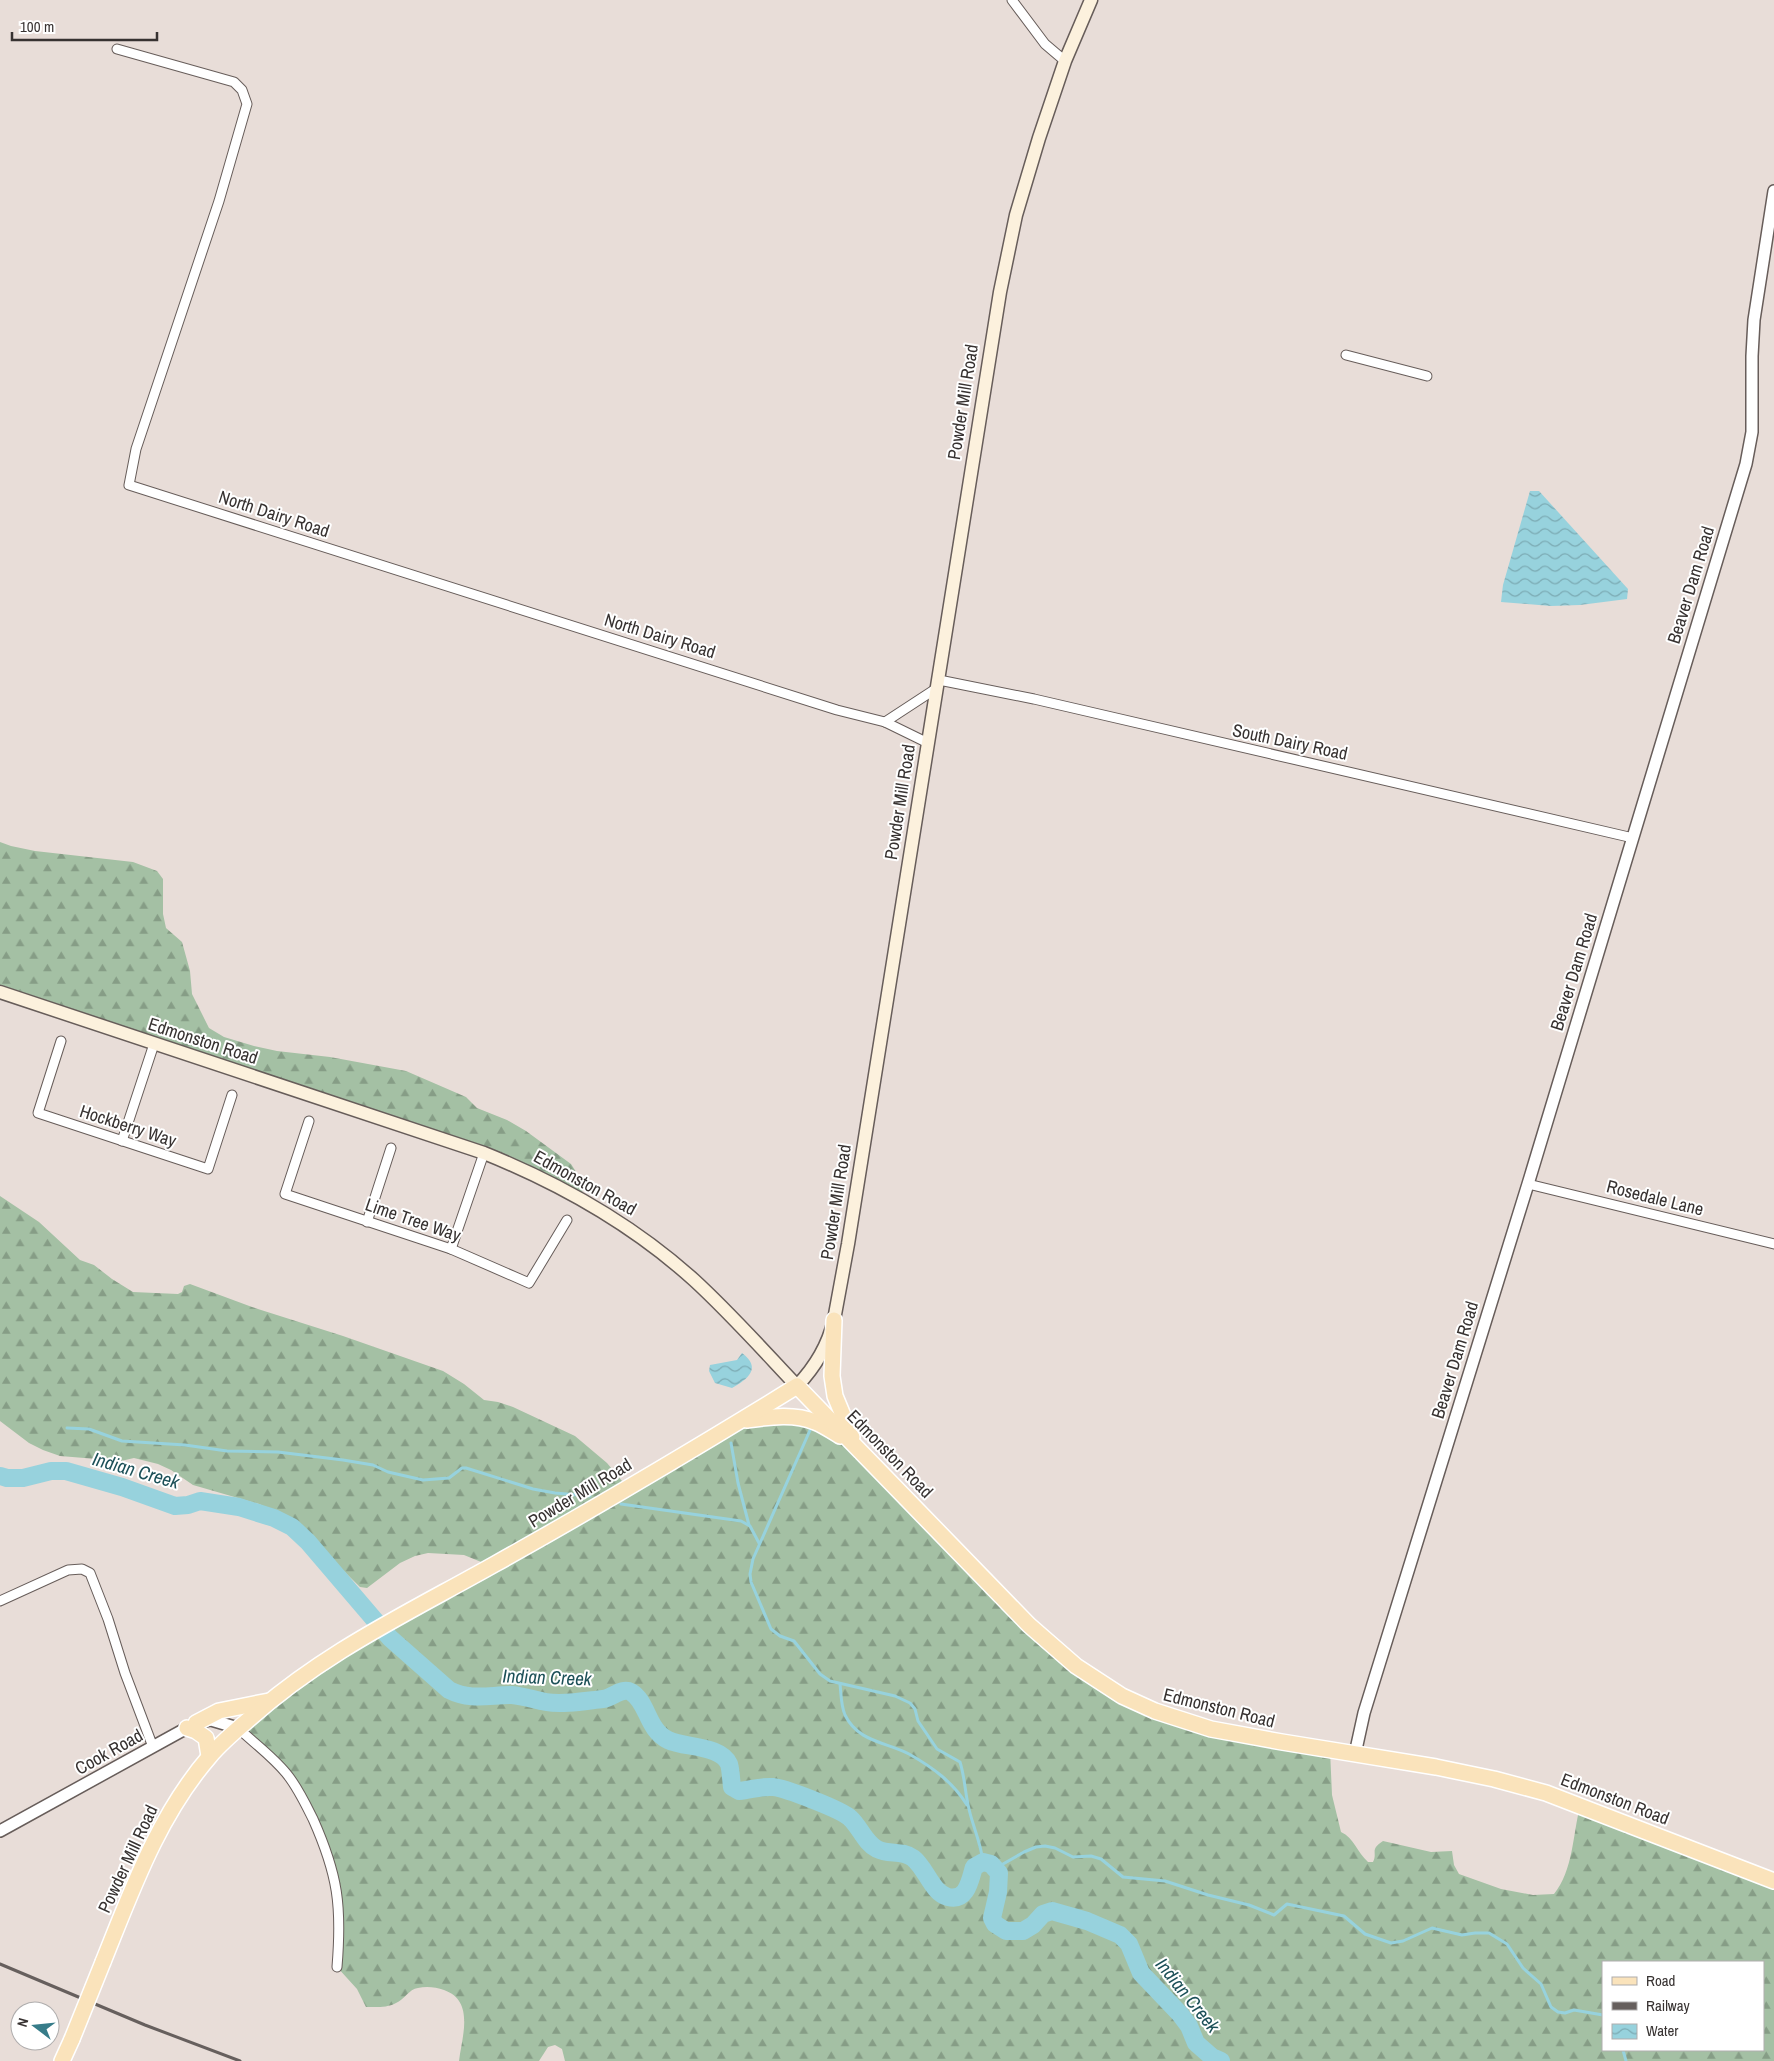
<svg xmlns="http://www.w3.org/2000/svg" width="1774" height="2061" font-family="'Archivo Narrow',sans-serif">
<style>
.forest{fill:url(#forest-firs);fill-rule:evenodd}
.water{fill:url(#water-waves)}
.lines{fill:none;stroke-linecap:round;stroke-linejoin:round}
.stream{stroke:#97d2dd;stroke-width:3}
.river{stroke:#97d2dd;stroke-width:18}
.minor-casing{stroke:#675d5a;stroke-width:11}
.tertiary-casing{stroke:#675d5a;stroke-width:14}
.secondary-casing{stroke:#675d5a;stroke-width:15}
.primary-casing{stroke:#fff;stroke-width:18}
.minor{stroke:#fff;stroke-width:9}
.tertiary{stroke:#fff;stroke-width:11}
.secondary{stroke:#fcf1dd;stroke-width:12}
.primary{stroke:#fae3bb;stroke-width:15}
.rail{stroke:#665f5d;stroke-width:3}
.primary-bridge-casing{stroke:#fff;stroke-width:18;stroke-linecap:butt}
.primary-bridge{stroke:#fae3bb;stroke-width:15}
.labels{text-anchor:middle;stroke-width:4;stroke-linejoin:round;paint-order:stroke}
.street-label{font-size:18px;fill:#373231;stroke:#fff}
.water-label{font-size:19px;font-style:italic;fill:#1c5058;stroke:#fff}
</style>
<defs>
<pattern id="forest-firs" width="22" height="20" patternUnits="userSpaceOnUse" patternTransform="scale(1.25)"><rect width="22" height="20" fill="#a4c0a4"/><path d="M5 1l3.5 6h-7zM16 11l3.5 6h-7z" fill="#869d86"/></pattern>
<pattern id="water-waves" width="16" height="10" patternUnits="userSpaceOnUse" patternTransform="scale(1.25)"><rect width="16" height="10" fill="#97d2dd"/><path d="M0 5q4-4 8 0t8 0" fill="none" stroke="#7cabb4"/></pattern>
</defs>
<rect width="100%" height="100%" fill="#e8ddd8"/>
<g class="forest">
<polygon points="0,842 11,846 35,851 133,862 157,871 163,879 163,914 166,928 182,942 190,971 192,994 209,1028 224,1037 254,1046 277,1051 330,1057 406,1071 466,1097 477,1108 507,1120 526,1131 571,1164 580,1178 584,1200 538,1175 0,992"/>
<path d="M0,1196L39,1222L80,1260L94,1265L112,1279L133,1292L178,1294L182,1292L184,1286L190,1284L252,1307L343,1336L443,1371L464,1384L484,1400L498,1402L513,1407L575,1436L607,1463L627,1487L741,1421L788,1416L856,1445L1029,1625L1138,1705L1330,1750L1332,1795L1341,1832C1354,1838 1357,1852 1368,1862H1373C1378,1852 1369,1850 1383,1841L1431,1852L1452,1851L1454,1865L1459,1874L1501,1889L1533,1895L1554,1894C1573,1871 1573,1834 1580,1806L1774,1881V2061H565L562,2049L555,2045L548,2047L539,2061H459C462,2036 475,2001 444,1990C436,1987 426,1986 418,1988C409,1989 404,2000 396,2003C387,2008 376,2007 366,2007L357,1989L337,1967L332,1867L293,1781L238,1728L269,1701L491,1566L464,1555L428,1553L415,1556L400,1563L367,1588L360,1587L295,1523L285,1516L259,1504L193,1485L171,1470L158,1464L134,1458L121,1461L60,1456L43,1450L29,1443L0,1421ZM1603,1962H1763V2050H1603Z"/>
</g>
<g class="water">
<polygon points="1530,491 1539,491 1628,589 1627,599 1580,605 1551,606 1501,602 1503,585"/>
<path d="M742,1353C762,1368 748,1379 732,1388L715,1383L709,1371L710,1365L737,1360Z"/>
</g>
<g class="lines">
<g class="stream">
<polyline points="67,1428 89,1429 122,1441 185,1445 227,1451 278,1452 343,1460 373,1465 388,1472 423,1480 449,1478 462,1468 466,1468 533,1489 555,1493 590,1496"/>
<path d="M811,1428L753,1559L750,1574L751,1582L771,1629L780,1636L794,1641L820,1674L830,1681L895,1696L910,1703L915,1709L918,1721L937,1749L960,1762C965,1778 965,1793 969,1809C973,1827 981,1843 983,1862"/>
<polyline points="731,1443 738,1483 749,1525"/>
<polyline points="621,1504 741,1521 750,1526 759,1543"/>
<path d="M840,1684C841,1693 841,1706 845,1715C858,1742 886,1742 909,1754C932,1767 953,1782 967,1805"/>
<polyline points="996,1868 1024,1852 1036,1847 1045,1846 1055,1848 1073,1857 1091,1856 1101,1859 1123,1877 1165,1881 1208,1895 1249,1905 1274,1915 1287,1904 1344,1916 1365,1934 1391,1943 1403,1941 1432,1928 1462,1935 1475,1933 1489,1933 1507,1944 1523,1968 1541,1984 1551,2007 1558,2012 1565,2013 1574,2010 1603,2015"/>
<polyline points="1623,2050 1626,2061"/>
</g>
<path class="river" d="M0,1476L7,1478H23L51,1471H66L122,1487L175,1506L188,1505L200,1501L239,1507L274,1518L292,1527L308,1542L390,1638L449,1690C471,1701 489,1695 512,1695C523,1696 535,1700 546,1702C563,1705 585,1701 603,1699C612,1698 622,1687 631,1692C648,1702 647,1730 668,1740C685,1748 721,1745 729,1764C731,1771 731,1780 732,1787L739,1791C751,1790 761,1786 773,1787C785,1788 842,1810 850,1818C860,1827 865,1843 877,1849C889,1855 902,1850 913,1858C926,1868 932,1893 948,1897C967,1902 970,1880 974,1867L983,1862L991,1864L999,1873L998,1892L992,1918L995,1924L1006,1931H1023L1033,1925L1043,1914L1052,1911L1087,1921L1120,1935L1129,1944L1141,1973L1180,2014L1189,2026L1196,2043L1212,2057L1221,2061"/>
<defs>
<g id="minor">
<polyline points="1012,0 1045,44 1065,61"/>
<polyline points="117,49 234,82 242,90 247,104 219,201 136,449 129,485 837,710 885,722 928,743"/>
<polyline points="1346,355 1427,376"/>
<polyline points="939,680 1034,699 1633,838"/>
<polyline points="885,722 937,688"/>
<polyline points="61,1041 38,1113 208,1169 232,1095"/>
<polyline points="309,1121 285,1194 451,1249 529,1283 567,1220"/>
<polyline points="122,1141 154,1044"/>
<polyline points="1528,1184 1774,1244"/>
<polyline points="367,1222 391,1148"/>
<polyline points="451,1249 484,1153"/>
<polyline points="0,1601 68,1570 82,1569 90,1573 108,1619 125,1673 153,1747"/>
<path d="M238,1728C254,1743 272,1756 286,1773C297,1786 305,1803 313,1819C338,1875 342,1906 337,1967"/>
</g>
<g id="tertiary">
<polyline points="1355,1754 1364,1713 1528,1184 1746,464 1752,432 1752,356 1754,320 1774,191"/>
<polyline points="0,1831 196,1723 211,1720 238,1728"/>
</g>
<path id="secondary" d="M0,992L484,1153C561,1184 632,1224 694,1280C730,1313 763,1350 797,1386C816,1366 828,1346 834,1320L848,1244L1000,292L1016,215L1039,138L1065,61L1091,0"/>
<g id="primary">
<polyline points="834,1320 832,1376 835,1396 852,1437"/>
<path d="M747,1420C769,1417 794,1413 815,1422C823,1425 832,1431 840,1436"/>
<polyline points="196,1723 219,1711 269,1701"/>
<polyline points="187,1728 196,1731 206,1738 209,1756"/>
<path d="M103,1962C132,1890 158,1816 210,1756C221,1743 234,1732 247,1721C322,1653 408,1613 495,1564C597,1507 698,1447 797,1386L1029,1625L1076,1666L1122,1696L1155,1711L1211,1729L1282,1742L1436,1767L1494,1779L1546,1793L1774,1881"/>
<polyline points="62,2061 72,2039"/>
</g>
</defs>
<use href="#minor" class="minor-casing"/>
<use href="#tertiary" class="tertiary-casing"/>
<use href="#secondary" class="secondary-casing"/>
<use href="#primary" class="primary-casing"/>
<use href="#minor" class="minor"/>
<use href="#tertiary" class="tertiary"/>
<use href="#secondary" class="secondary"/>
<use href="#primary" class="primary"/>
<polyline class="rail" points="0,1964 145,2025 240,2061"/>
<defs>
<polyline id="primary-bridge" points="72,2039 103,1962"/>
</defs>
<use href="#primary-bridge" class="primary-bridge-casing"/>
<use href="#primary-bridge" class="primary-bridge"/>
</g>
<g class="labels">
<g class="street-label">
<text transform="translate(963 402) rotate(-81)" y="6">Powder Mill Road</text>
<text transform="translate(274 514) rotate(18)" y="6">North Dairy Road</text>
<text transform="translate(1691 585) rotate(-73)" y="6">Beaver Dam Road</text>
<text transform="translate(660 636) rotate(17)" y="6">North Dairy Road</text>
<text transform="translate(1290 742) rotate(12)" y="6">South Dairy Road</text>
<text transform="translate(900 802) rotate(-81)" y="6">Powder Mill Road</text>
<text transform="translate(1574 972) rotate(-73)" y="6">Beaver Dam Road</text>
<text transform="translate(203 1041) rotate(18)" y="6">Edmonston Road</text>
<text transform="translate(128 1126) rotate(18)" y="6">Hockberry Way</text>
<text transform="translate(585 1183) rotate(29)" y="6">Edmonston Road</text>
<text transform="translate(1655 1198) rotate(14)" y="6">Rosedale Lane</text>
<text transform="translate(836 1202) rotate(-81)" y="6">Powder Mill Road</text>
<text transform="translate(413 1220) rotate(19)" y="6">Lime Tree Way</text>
<text transform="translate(1455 1360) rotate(-73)" y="6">Beaver Dam Road</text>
<text transform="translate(890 1454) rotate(46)" y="6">Edmonston Road</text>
<text transform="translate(580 1493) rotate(-31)" y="6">Powder Mill Road</text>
<text transform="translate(1219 1708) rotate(14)" y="6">Edmonston Road</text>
<text transform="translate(109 1752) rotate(-29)" y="6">Cook Road</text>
<text transform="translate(1615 1799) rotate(21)" y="6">Edmonston Road</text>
<text transform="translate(128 1859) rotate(-65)" y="6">Powder Mill Road</text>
</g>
<g class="water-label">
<text transform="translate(136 1470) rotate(16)" y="7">Indian Creek</text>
<text transform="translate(547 1677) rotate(2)" y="7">Indian Creek</text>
<text transform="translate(1188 1995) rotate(51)" y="7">Indian Creek</text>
</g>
</g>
<rect x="1602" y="1961" width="162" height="90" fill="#ffffff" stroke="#afadad"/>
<rect x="1612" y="1977" width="25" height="8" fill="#fae3bb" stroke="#afadad"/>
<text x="1646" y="1986" font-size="15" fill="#373231">Road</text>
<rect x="1612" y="2002" width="25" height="8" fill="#665f5d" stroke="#afadad"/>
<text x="1646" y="2011" font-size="15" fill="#373231">Railway</text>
<rect x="1612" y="2024" width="25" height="15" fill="url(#water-waves)" stroke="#afadad"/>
<text x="1646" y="2036" font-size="15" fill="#373231">Water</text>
<g transform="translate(35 2026) rotate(286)"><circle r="24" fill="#ffffff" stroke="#afadad"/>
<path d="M0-4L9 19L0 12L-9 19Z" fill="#377c89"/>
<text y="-8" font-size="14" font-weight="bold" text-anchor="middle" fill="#373231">N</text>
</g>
<path d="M12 32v8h145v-8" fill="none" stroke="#373231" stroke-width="2.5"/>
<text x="20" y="32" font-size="15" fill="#373231" stroke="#ffffff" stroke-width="4" paint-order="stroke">100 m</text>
</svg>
